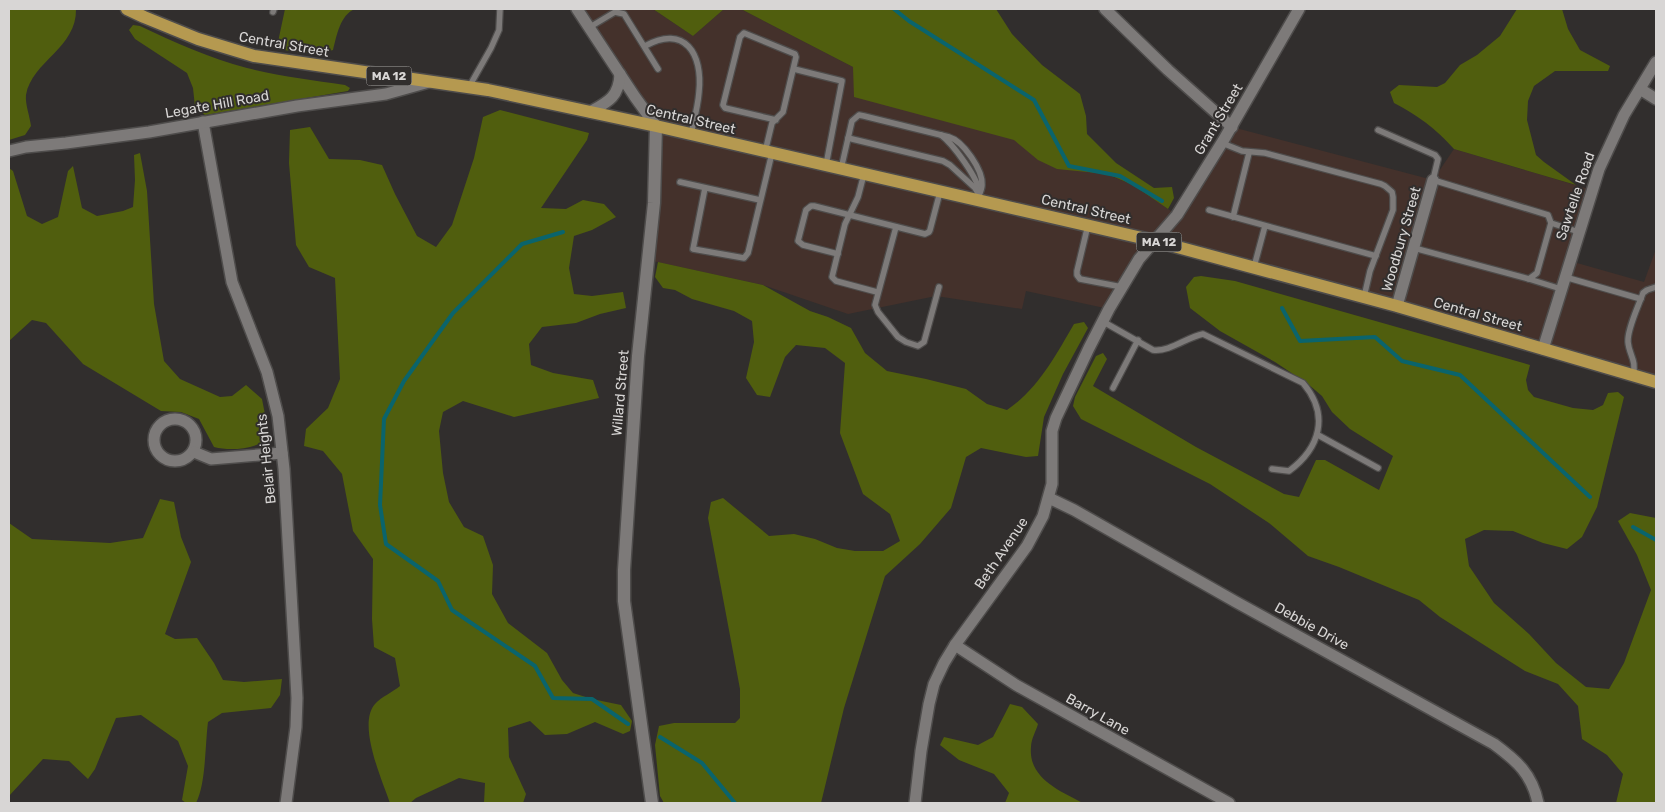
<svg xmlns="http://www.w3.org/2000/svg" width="1665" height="812" font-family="Rubik,sans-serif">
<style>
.commercial{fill:#44312b}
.green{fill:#505e0e}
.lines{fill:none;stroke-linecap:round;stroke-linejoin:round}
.stream{stroke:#0a646c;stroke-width:4}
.lane-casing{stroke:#4e4c4b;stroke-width:8}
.street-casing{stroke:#4e4c4b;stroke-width:14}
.secondary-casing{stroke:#4e4c4b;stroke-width:15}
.primary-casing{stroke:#4e4c4b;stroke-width:15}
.lane{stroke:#7d7a79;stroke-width:5.5}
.street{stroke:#7d7a79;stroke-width:11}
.secondary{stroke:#7d7a79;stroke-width:12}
.primary{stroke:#b59950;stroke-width:12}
.labels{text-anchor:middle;stroke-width:4;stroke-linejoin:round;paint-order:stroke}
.shield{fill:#312e2d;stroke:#a6a4a3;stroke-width:1}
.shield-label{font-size:12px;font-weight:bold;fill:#d8d6d5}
.street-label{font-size:14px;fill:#d8d6d5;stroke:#312e2d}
</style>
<rect width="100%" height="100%" fill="#312e2d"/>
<polygon class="commercial" points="588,9 653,9 693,36 724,9 741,9 853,67 1039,147 1133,185 1177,215 1232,127 1433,180 1454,149 1592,190 1570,261 1644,282 1656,249 1656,382 1155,241 1109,309 1026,291 1022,309 936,296 848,314 763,285 648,260 656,126 580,13"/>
<g class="green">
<path d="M9,9H76C77,48 32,61 26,95C25,104 30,117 31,126L25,135L9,140Z"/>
<path d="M285,9H355C340,15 337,35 333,50C318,55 295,53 280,49L278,42Z"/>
<polygon points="653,9 724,9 693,36"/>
<polygon points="741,9 996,9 1012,34 1042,65 1080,94 1086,116 1087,134 1116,163 1154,188 1172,187 1174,198 1168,209 1133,185 1107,174 1057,169 1038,160 1014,140 854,97 853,67"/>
<path d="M1517,9H1562L1568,29L1580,50L1610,66L1608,71H1555L1534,86L1528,101L1527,120L1536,155L1544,162L1576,185L1454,149C1434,127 1420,117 1394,103L1390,92L1399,85L1437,87L1445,83L1460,65L1477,55L1500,36Z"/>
<path d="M133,25L140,26C174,42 209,58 247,68C279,76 312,80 345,85L350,88L348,91L205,115L195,107L193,88L187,73L135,39L129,30Z"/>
<path d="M500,110L589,133L587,140L541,208L566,209L583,200L604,204L616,217L592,230L574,236L569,268L574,294L592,296L623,292L626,308L600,314L576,323L542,327L529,344L531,365L553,373L593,380L599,398L514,417L463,401L443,412L439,431L443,473L449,502L464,527L483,536L493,565L492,594L508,623L547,653L562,680L573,693L592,699L621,705L632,721L630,731L623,734L595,722L567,734L545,735L530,721L508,728L509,757L526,794L523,803H484L485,783L459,778L416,798L410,803H390C382,780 357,724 375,704C381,697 393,692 400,686L395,658L374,647L372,619L373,559L353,531L342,474L323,451L304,446L306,429L328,408L340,379L335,278L309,267L296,245L289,163L290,130L310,127L329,159L360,160L382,165L395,194L417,236L436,247L452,225L474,158L483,117Z"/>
<path d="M140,153L147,191L154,304L164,361L180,379L220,397L232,396L246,385L262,399L268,430L264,442C249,449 230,451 214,447L199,419L181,412L161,411L83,364L46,323L32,320L9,341V168L13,171L27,216L42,224L58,217L68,171L73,166L82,208L97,216L123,211L133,207L135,180L134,155Z"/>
<path d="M658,262L763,285L810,311L828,317L851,328L865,353L887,371L926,379L966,389L987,404L1007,410C1038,389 1056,355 1074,324L1084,322L1088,328L1063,374L1044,417L1038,456L1026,457L981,448L966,457L951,508L920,544L885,576L844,708L821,803H664L660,796L655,745L659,726L674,723H735L740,718V689L708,518L711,502L723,498L769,536L794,534L815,539L837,548L855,551H883L900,541L890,514L863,494L840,433L845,363L825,348L796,345L785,357L770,397L757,395L746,378L754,342L752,321L734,311L692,299L675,290L663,288L655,277Z"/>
<polygon points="1201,276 1235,281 1530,365 1526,380 1528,390 1534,397 1573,408 1593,410 1603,405 1608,393 1618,392 1624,397 1597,507 1582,537 1567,549 1543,543 1513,531 1484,530 1465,539 1469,566 1494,603 1529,634 1556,663 1586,687 1609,689 1624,663 1651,590 1637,555 1618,521 1630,513 1656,518 1656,803 1616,803 1623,774 1607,755 1582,739 1578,706 1558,684 1525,671 1440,617 1419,600 1339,567 1308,556 1269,523 1210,484 1081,419 1073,406 1075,397 1096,356 1103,353 1107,359 1093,386 1196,447 1284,494 1299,497 1316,460 1325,460 1379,490 1393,456 1350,429 1332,412 1322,396 1308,384 1275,362 1220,331 1190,308 1186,287 1194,277"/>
<path d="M160,499L174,502L181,537L191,562L165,634L175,639L197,638L214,663L223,680L244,682L282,679L280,695L271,708L222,713L208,722C205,745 206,784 196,803H186L182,800L188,766L178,741L141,715L116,718L95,769L88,779L69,761L43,759L9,796V523L32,539L110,543L143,538Z"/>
<path d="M1010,704L1022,707L1038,724C1036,731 1031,739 1031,747C1028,778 1060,791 1083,803H1005L1009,793L994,774L959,760L940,745L944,737L978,745L993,737Z"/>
</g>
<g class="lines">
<g class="stream">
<polyline points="894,9 909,21 1034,100 1069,166 1120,176 1162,201"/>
<polyline points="563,232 522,244 453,313 404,381 384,419 380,505 386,544 438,581 452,610 535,666 553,698 592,699 628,724"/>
<polyline points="1282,308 1300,341 1375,337 1402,361 1460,375 1590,497"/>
<polyline points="1633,527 1656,540"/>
<polyline points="660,737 702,763 735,803"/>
</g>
<defs>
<g id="lane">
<polyline points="273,12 274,9"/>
<polyline points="590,27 615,12 624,14 658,69"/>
<path d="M645,46C685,24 703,54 699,92C698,106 694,121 691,134"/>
<polyline points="794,69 842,81 826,165"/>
<polyline points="469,87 491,48 499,30 500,9"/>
<polyline points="1378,130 1435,155 1438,159 1433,180 1548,215 1551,223 1537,273 1529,279 1414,248"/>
<path d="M941,135C952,143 980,180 979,193"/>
<polyline points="848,138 943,161 950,165 975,188 978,193 977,198"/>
<polyline points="1222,143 1242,151 1265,153 1381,184 1385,186 1392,192 1393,197 1393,210 1370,271 1364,297"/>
<polyline points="765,152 772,123 783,112 796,57 795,54 744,33 740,37 723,105 725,108 776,120"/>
<path d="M841,169L852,121L859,115L864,116L949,137C963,141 983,170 982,185C982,190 979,195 977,200"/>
<polyline points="864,174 858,197 845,224 832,277 836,281 877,292"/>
<polyline points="680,182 760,200"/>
<polyline points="705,188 693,249 744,258 748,253 772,153"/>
<polyline points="1209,210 1376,256"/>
<polyline points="1233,217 1249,153"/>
<polyline points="1551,223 1579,232"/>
<polyline points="1088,225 1077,271 1077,275 1080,279 1122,287"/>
<polyline points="896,227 875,305 878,312 898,337 906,342 918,346 924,342 939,287"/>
<polyline points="838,254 803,245 798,241 806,210 811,206 814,206 925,234 929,232 930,230 940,192"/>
<polyline points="1254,267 1265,226"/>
<polyline points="1565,277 1641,299"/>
<polyline points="1529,279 1561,289"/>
<path d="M1102,321L1153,350C1170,352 1187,337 1203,334L1303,383C1330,415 1320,448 1289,471L1272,469"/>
<path d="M1633,376C1637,360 1629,355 1628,342C1627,329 1639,305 1643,293L1647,290L1656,287"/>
<polyline points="1113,388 1138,340"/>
<polyline points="1318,435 1378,468"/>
</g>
<g id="street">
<polyline points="577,9 635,97 656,126"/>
<polyline points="1105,9 1168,70 1232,127"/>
<polyline points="1640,89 1656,99"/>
<path d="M590,112C608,102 619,97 620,74"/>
<polyline points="203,122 232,282 267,372 278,416 284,469 297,698 296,727 286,803"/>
<polyline points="9,151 26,147 66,143 149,132 297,106 386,94 429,82"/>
<polyline points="1397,306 1433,180"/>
<polyline points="1543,349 1599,169 1624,115 1656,62"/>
<circle cx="175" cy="440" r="21"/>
<polyline points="194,452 211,459 282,453"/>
<path d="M1049,498L1074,510L1236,602L1494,744C1517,761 1532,774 1538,803"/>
<polyline points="955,645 1016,685 1229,803"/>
<polyline points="915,803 921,751 929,704 934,684 944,663 955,645 1027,546 1043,516 1052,484 1052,431 1056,418 1089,348 1109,309 1139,259 1177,215 1223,141 1299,9"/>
</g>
<polyline id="secondary" points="652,803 624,601 624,570 638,356 654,203 656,126"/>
<polyline id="primary" points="127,9 144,17 198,39 254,56 488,90 656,126 1155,241 1397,306 1656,382"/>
</defs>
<use href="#lane" class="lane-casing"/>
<use href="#street" class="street-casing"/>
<use href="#secondary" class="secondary-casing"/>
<use href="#primary" class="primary-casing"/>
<use href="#lane" class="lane"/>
<use href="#street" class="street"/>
<use href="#secondary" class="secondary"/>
<use href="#primary" class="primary"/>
</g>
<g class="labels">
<g class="shield">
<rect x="366.5" y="66.5" width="45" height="19" rx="4"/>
<rect x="1136.5" y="232.5" width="45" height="19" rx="4"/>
</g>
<g class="shield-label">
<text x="389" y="80">MA 12</text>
<text x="1159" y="246">MA 12</text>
</g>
<g class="street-label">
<text transform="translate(284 44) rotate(10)" y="5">Central Street</text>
<text transform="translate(217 104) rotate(-10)" y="5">Legate Hill Road</text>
<text transform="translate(691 119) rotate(13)" y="5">Central Street</text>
<text transform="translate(1218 119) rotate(-59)" y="5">Grant Street</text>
<text transform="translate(1575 196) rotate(-71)" y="5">Sawtelle Road</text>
<text transform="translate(1086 209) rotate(13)" y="5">Central Street</text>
<text transform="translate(1401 239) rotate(-74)" y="5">Woodbury Street</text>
<text transform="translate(1478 314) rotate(16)" y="5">Central Street</text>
<text transform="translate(620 393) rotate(-85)" y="5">Willard Street</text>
<text transform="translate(266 459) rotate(-96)" y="5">Belair Heights</text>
<text transform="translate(1001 553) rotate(-56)" y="5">Beth Avenue</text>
<text transform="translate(1312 626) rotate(29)" y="5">Debbie Drive</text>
<text transform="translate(1098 714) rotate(29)" y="5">Barry Lane</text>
</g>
</g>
<rect width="1665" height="812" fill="none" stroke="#d8d6d5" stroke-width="20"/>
</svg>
